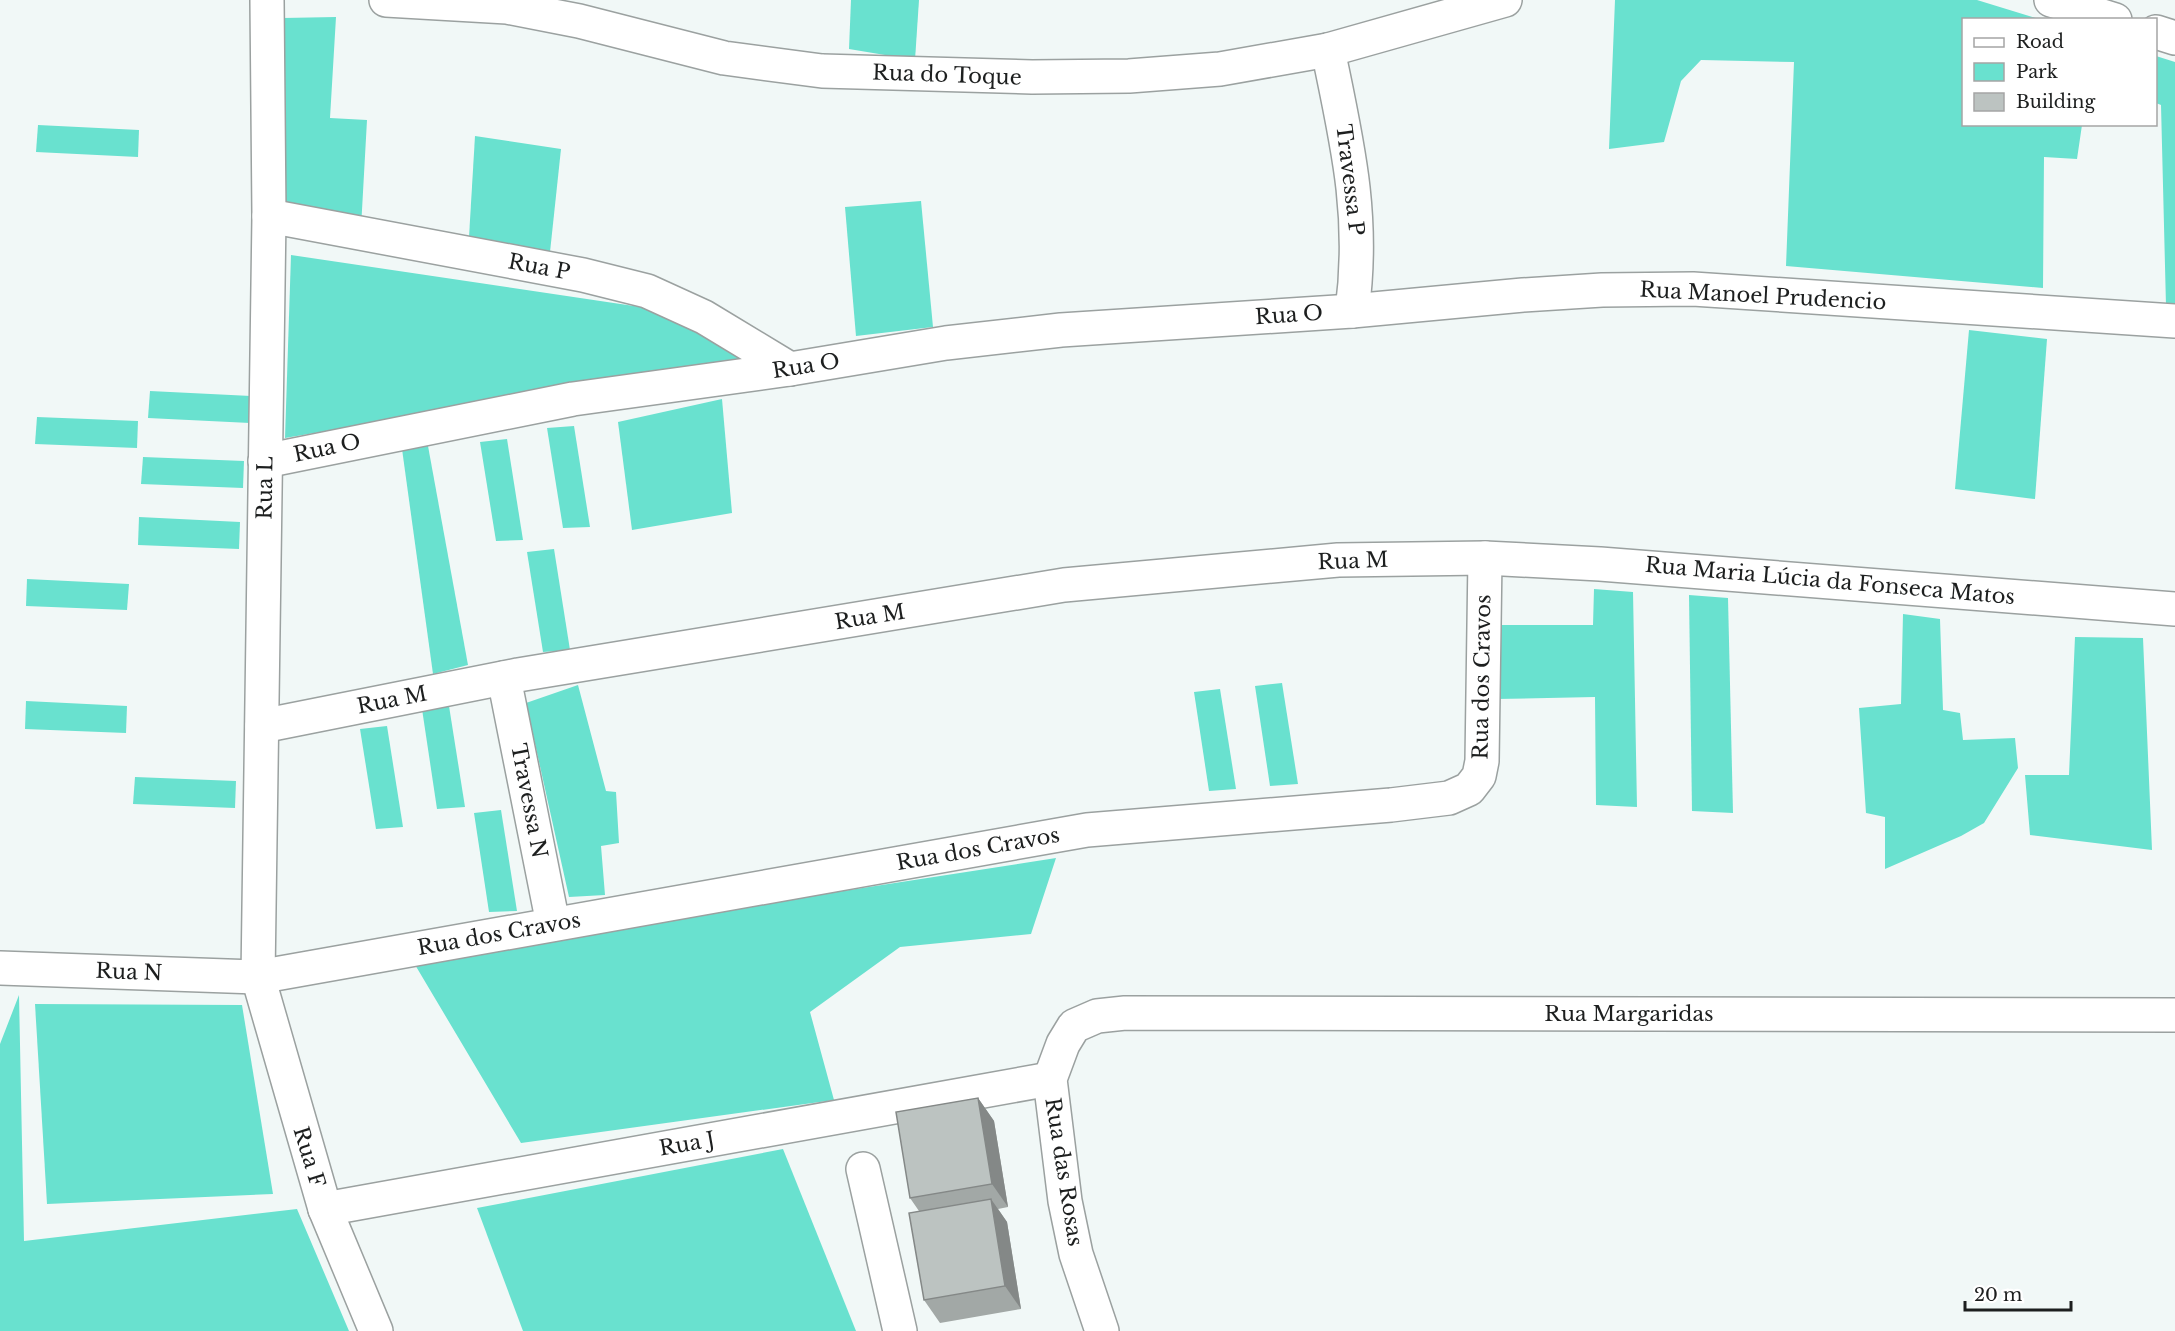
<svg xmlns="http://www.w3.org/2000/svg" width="2175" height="1331" font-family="'Libre Baskerville',serif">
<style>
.green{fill:#69e1cf}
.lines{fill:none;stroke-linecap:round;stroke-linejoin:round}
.minor-casing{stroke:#9ba1a0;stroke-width:36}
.minor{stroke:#fff;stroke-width:33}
.wall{fill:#a2a8a6}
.shaded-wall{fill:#848887}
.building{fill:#bcc3c1;stroke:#848887;stroke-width:1.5}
.labels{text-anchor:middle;stroke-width:6;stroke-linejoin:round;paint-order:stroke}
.street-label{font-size:21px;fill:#1d1f1f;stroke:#fff}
</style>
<rect width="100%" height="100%" fill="#f1f8f7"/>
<g class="green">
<polygon points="851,0 919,0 915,60 849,49"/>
<polygon points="1615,0 1977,0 2039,19 1964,20 1964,124 2082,125 2077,159 2044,157 2043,288 1786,266 1794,62 1701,60 1681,81 1664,142 1609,149"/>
<polygon points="336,17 330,118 367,120 361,228 282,208 283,18"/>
<polygon points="2156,56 2175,62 2175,306 2166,306 2161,105 2156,103"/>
<polygon points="38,125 139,130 138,157 36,152"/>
<polygon points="475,136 561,149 550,252 469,237"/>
<polygon points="921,201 933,327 856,336 845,207"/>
<polygon points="291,255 654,309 745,360 285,438"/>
<polygon points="1969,330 2047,339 2035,499 1955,489"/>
<polygon points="150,391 251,396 250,423 148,418"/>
<polygon points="722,399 732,513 632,530 618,422"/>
<polygon points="37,417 138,421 137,448 35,444"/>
<polygon points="574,426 590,527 563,528 547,428"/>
<polygon points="507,439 523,540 496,541 480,442"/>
<polygon points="428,446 468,665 433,674 402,449"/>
<polygon points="143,457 244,461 243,488 141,484"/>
<polygon points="139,517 240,522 239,549 138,545"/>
<polygon points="554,549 570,650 543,652 527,552"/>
<polygon points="27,579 129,584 127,610 26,606"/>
<polygon points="1594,589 1633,592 1637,807 1596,805 1595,697 1496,699 1500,625 1593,625"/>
<polygon points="1689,595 1728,598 1733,813 1692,811"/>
<polygon points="1903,614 1940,619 1943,710 1960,713 1963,740 2015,738 2018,768 1984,823 1961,836 1885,869 1885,817 1866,813 1859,708 1901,704"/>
<polygon points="2075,637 2143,638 2152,850 2030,835 2025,775 2069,775"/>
<polygon points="1282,683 1298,784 1270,786 1255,686"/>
<polygon points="578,685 606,791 616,792 619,843 601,846 605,895 569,897 526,703"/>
<polygon points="1220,689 1236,789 1209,791 1194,692"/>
<polygon points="26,701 127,706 126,733 25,729"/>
<polygon points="449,706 465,807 437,809 422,709"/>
<polygon points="387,726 403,827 376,829 360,729"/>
<polygon points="135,777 236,781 235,808 133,804"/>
<polygon points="501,810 517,911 489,912 474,813"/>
<polygon points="1056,858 1031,934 900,947 810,1012 834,1100 521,1143 411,958"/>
<polygon points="19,995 24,1241 297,1209 349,1331 0,1331 0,1044"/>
<polygon points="35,1004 242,1005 273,1194 47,1204"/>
<polygon points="783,1149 856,1331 523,1331 477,1208"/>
</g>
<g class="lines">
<defs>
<g id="minor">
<polyline points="267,0 269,216 258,977 325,1209 376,1331"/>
<polyline points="386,0 507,7 579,21 724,58 822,71 1032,77 1129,76 1220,69 1328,50 1505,0"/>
<polyline points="2051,0 2115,20"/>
<polyline points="2156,32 2175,38"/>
<path d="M1328,50C1347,142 1365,216 1352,311"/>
<polyline points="269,216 583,275 647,291 704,317 790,369"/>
<polyline points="265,461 573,399 790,369 946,343 1061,330 1352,311 1523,295 1602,290 1693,289 2175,321"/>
<polyline points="504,678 553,924"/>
<polyline points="262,726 518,675 1064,585 1338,560 1485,558 1600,564 2175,609"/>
<polyline points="0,968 258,977 1087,830 1391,805 1449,798 1469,789 1479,776 1482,761 1485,558"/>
<polyline points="863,1169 900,1331"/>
<polyline points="325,1209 1050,1079"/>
<polyline points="1102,1331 1076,1254 1065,1201 1050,1079 1063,1044 1074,1026 1097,1016 1125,1013 2175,1015"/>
</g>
</defs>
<use href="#minor" class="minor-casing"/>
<use href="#minor" class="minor"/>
</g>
<polygon class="wall" points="978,1098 994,1121 1008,1207 998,1209 1007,1222 1021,1309 940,1323 924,1300 919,1211 910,1198"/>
<g class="shaded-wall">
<polygon points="978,1098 994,1121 1008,1207 992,1184"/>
<polygon points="991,1199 1007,1222 1021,1309 1005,1286"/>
</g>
<g class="building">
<polygon points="978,1098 992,1184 910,1198 896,1112"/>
<polygon points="991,1199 1005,1286 924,1300 909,1213"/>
</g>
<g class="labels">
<g class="street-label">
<text transform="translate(947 75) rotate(2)" y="7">Rua do Toque</text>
<text transform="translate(1350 180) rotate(83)" y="7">Travessa P</text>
<text transform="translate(539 267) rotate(11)" y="7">Rua P</text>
<text transform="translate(1763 296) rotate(3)" y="7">Rua Manoel Prudencio</text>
<text transform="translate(1289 315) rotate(-4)" y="7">Rua O</text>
<text transform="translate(806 366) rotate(-9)" y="7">Rua O</text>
<text transform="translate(327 448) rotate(-12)" y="7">Rua O</text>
<text transform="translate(265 488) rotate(-89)" y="7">Rua L</text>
<text transform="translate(1353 561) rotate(-2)" y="7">Rua M</text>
<text transform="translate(1830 581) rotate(5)" y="7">Rua Maria Lúcia da Fonseca Matos</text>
<text transform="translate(870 617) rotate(-9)" y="7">Rua M</text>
<text transform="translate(1482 677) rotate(-89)" y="7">Rua dos Cravos</text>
<text transform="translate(392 700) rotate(-11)" y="7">Rua M</text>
<text transform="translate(529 801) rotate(79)" y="7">Travessa N</text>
<text transform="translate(978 849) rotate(-10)" y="7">Rua dos Cravos</text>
<text transform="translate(499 934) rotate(-10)" y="7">Rua dos Cravos</text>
<text transform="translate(129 972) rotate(2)" y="7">Rua N</text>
<text x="1629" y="1021">Rua Margaridas</text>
<text transform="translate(687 1144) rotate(-10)" y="7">Rua J</text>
<text transform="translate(309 1157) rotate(73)" y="7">Rua F</text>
<text transform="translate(1064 1172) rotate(81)" y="7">Rua das Rosas</text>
</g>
</g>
<rect x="1962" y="18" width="195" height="108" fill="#ffffff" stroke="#a5a5a5" stroke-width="1.5"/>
<rect x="1974" y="38" width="30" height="9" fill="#ffffff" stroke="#a5a5a5" stroke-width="1.5"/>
<text x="2016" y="48" font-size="18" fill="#1d1f1f">Road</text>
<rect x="1974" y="63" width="30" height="18" fill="#69e1cf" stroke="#a5a5a5" stroke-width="1.5"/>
<text x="2016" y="78" font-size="18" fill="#1d1f1f">Park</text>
<rect x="1974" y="93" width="30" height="18" fill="#bcc3c1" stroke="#a5a5a5" stroke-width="1.5"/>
<text x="2016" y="108" font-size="18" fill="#1d1f1f">Building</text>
<path d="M1965 1301v9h106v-9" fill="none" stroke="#1d1f1f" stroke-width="3"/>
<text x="1974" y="1301" font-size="18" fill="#1d1f1f" stroke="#ffffff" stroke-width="4.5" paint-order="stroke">20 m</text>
</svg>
